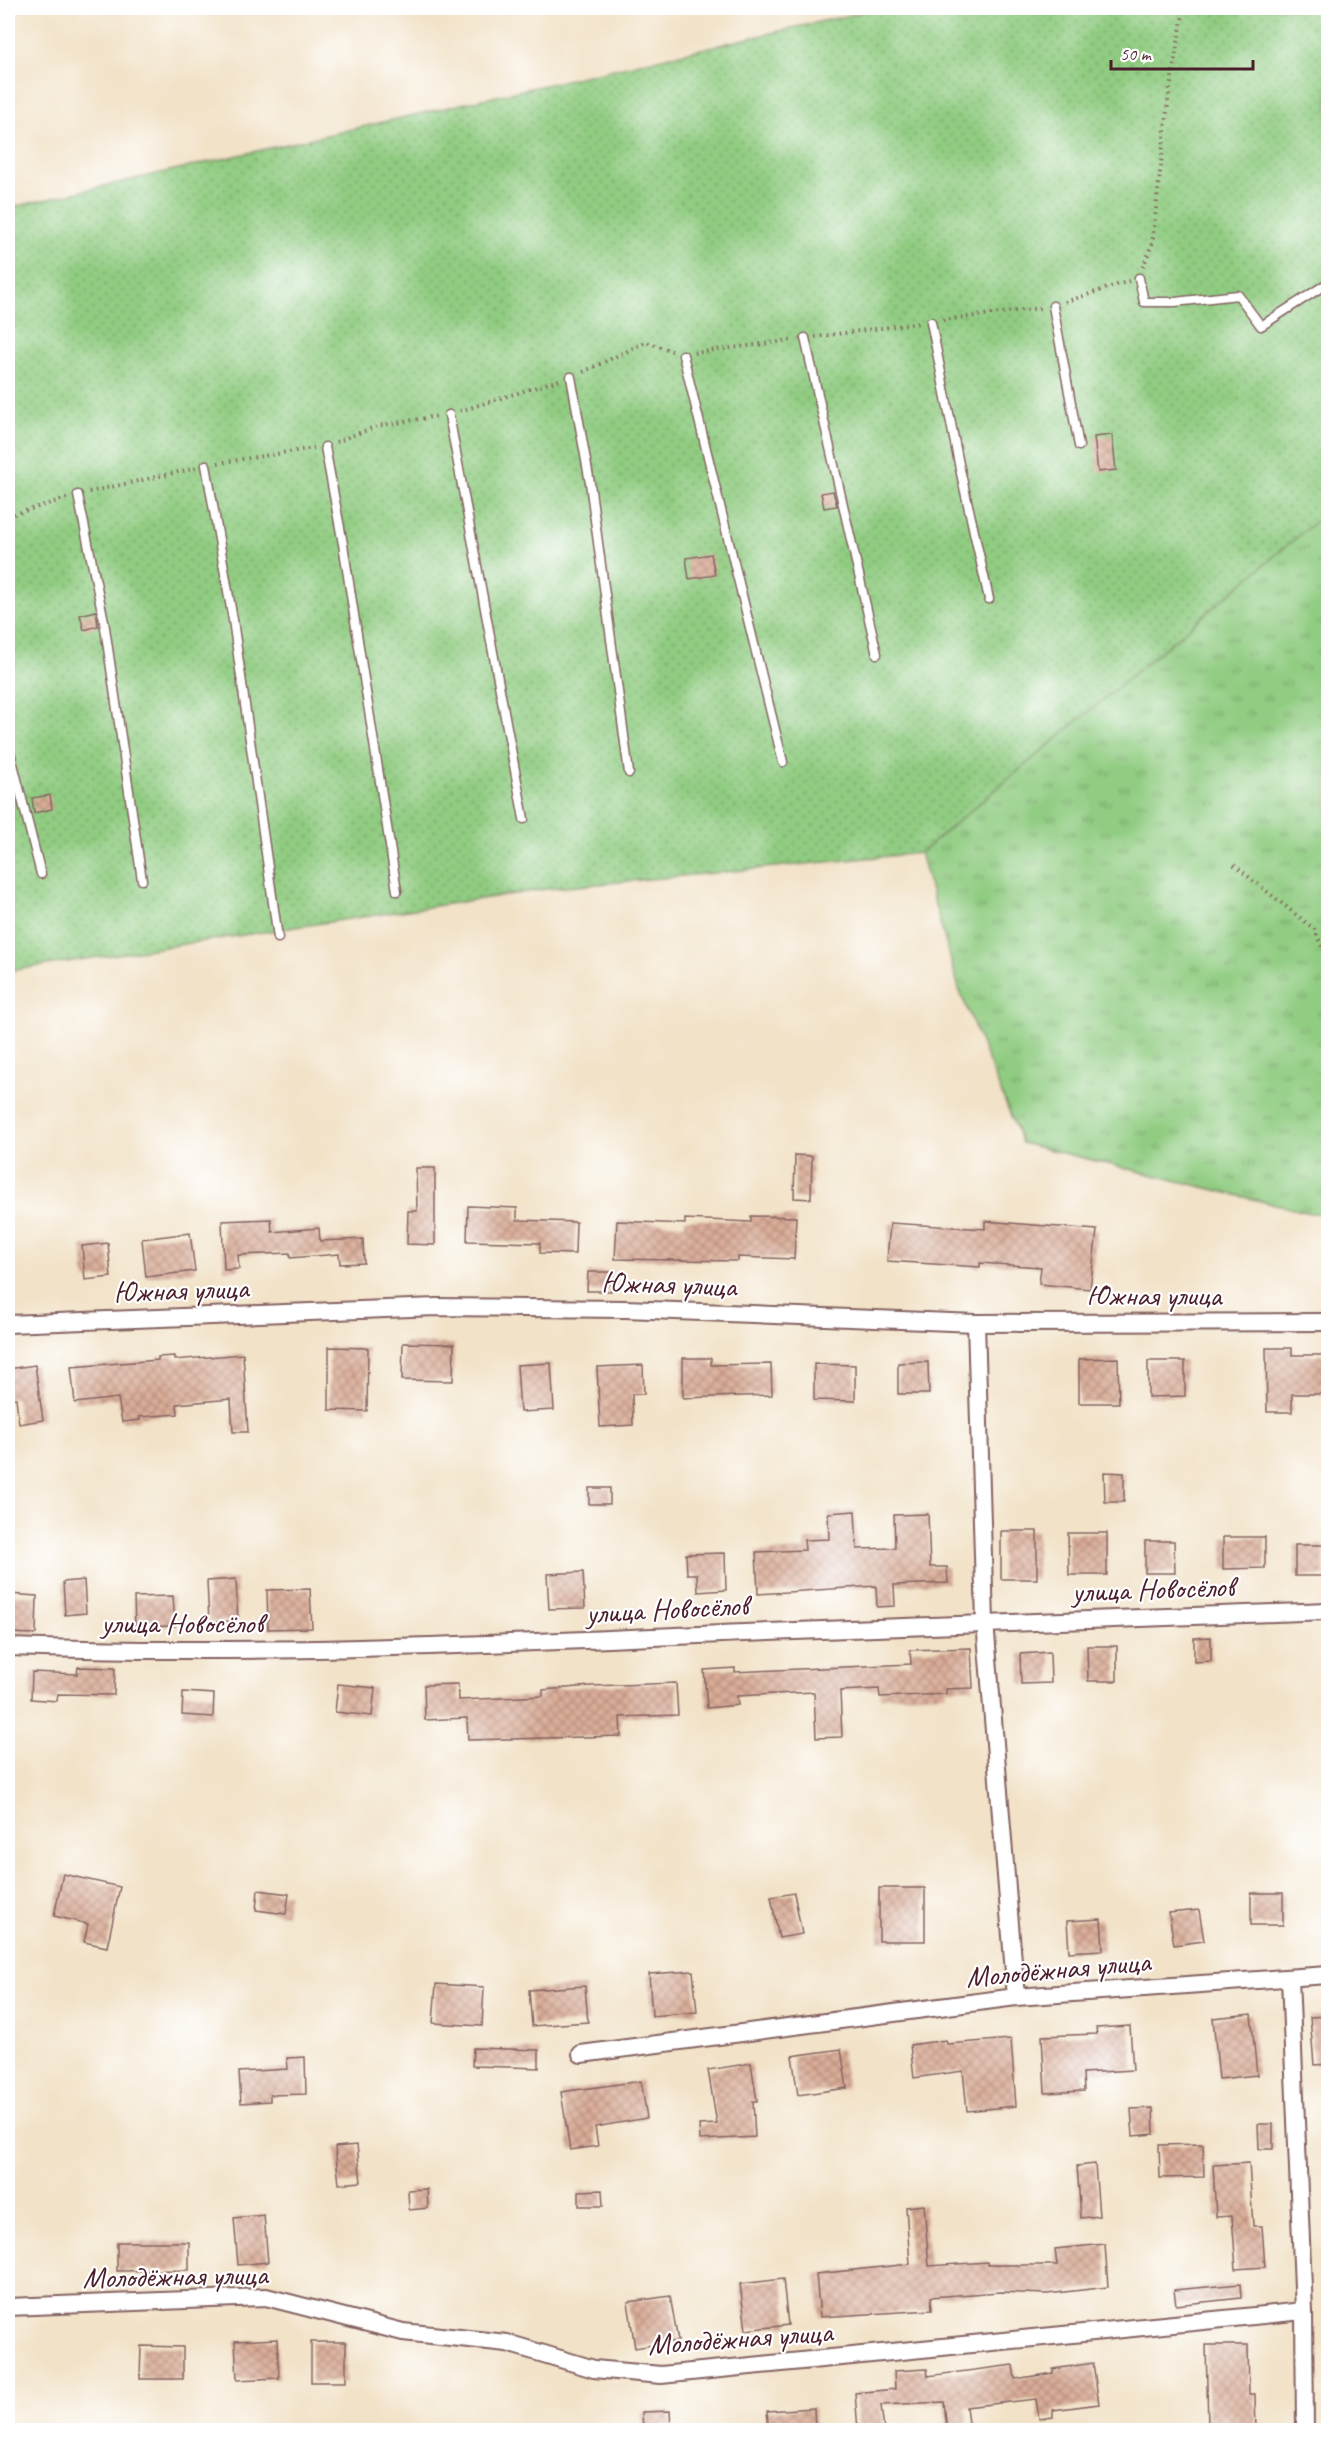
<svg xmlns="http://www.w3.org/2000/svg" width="1336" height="2438" font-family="Caveat,sans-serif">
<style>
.grass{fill:url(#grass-tufts);stroke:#6d7656;stroke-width:1.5}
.garden{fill:url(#garden-dots);stroke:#6d7656;stroke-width:1.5}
.building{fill:url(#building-cross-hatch)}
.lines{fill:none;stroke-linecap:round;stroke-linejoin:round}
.service-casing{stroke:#856362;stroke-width:11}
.minor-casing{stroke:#856362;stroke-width:20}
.path{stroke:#856362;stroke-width:4;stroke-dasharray:1.5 4.5;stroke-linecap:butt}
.service{stroke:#fff;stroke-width:8}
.minor{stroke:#fff;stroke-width:16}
.labels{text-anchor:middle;stroke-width:4.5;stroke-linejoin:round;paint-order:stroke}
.street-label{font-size:30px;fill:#4a1f2b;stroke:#fff}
</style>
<defs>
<pattern id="grass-tufts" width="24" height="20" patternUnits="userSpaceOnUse" patternTransform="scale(1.5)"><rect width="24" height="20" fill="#90cc81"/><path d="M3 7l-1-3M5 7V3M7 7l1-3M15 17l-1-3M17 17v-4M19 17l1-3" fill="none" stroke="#78a56a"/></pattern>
<pattern id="garden-dots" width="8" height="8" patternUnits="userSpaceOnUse" patternTransform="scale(1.5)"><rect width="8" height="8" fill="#90cc81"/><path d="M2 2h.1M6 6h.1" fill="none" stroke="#78a56a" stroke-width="1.8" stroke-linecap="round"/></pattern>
<pattern id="building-cross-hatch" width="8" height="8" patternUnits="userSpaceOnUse" patternTransform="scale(1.5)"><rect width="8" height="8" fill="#daad98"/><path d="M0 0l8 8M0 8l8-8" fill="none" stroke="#b38c7c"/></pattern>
</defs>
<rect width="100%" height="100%" fill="#fff"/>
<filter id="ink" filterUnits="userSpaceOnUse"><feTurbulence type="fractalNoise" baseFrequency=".0167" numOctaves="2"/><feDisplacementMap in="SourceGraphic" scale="12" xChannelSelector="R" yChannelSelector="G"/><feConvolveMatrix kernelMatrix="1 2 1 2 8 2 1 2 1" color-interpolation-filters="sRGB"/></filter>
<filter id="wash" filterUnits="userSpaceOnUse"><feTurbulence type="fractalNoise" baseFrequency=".008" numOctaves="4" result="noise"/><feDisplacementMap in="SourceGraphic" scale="24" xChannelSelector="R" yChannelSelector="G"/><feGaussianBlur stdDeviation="1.35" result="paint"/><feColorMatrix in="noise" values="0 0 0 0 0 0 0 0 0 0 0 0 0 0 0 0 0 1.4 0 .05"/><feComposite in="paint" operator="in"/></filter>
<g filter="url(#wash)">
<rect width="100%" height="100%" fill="#f2e2c7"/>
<polygon class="grass" points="1328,511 1328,1214 1310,1213 1022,1143 959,989 920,853"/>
<polygon class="garden" points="880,8 1328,8 1328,511 920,853 546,889 8,971 8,208"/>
<g id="blocks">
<g class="building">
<polygon points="1112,435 1116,470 1098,472 1094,437"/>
<polygon points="833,491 837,506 824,508 821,493"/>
<polygon points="711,554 715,575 689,579 686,558"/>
<polygon points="96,611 98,626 84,630 80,615"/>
<polygon points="50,795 52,809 34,813 32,798"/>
<polygon points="795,1155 812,1156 811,1199 794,1198"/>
<polygon points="416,1168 435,1168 435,1245 407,1244 408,1211 417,1211"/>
<polygon points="468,1206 517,1208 517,1220 576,1222 575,1254 540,1253 540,1243 467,1241"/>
<polygon points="751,1216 796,1217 794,1259 738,1257 738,1261 615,1259 617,1221 685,1224 685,1219 751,1222"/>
<polygon points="271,1219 272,1232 319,1228 320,1241 363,1239 364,1263 340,1264 339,1254 290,1258 290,1253 238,1255 239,1269 224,1270 222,1221"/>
<polygon points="985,1221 1097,1230 1090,1289 1039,1284 1041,1267 980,1263 980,1267 887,1261 890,1223 985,1229"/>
<polygon points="190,1233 195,1271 146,1277 142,1239"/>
<polygon points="108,1243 111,1277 85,1280 82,1246"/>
<polygon points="588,1272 611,1272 611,1291 587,1291"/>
<polygon points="403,1343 454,1344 453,1381 402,1380"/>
<polygon points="329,1347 368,1348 367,1411 329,1410"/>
<polygon points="1266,1348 1292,1348 1292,1355 1329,1355 1329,1394 1292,1394 1292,1412 1267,1412"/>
<polygon points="243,1354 248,1432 233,1432 231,1399 177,1404 178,1414 139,1417 140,1420 122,1422 118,1398 75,1403 71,1367 158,1360 158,1357 174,1356 174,1360"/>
<polygon points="683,1358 711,1358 711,1365 771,1364 772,1395 683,1398"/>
<polygon points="1118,1358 1119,1403 1079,1403 1079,1359"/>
<polygon points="1148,1361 1185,1361 1185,1396 1148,1397"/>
<polygon points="928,1362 929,1394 898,1394 898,1363"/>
<polygon points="551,1363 554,1410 520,1412 517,1365"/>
<polygon points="814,1364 855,1365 855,1401 814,1400"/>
<polygon points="35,1365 43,1420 19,1424 16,1398 8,1399 8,1369"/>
<polygon points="643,1365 644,1394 632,1394 633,1425 600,1427 597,1367"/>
<polygon points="1104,1472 1124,1473 1124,1502 1105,1502"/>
<rect x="589" y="1488" width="21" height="16"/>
<polygon points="855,1511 857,1549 895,1548 894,1515 928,1514 930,1567 947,1567 948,1583 894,1585 895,1606 877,1607 876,1586 758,1594 756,1552 805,1550 804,1540 829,1539 828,1513"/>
<rect x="1001" y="1531" width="36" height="48"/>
<polygon points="1068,1533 1107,1533 1107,1575 1069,1575"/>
<polygon points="1223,1537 1265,1537 1265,1568 1223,1569"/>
<polygon points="1145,1541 1174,1541 1175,1573 1145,1573"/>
<rect x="1295" y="1545" width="29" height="31"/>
<polygon points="725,1553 726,1590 698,1592 697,1574 687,1574 686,1554"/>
<polygon points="583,1572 585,1608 549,1609 547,1574"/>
<polygon points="236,1579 238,1621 209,1622 207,1581"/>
<polygon points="84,1580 86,1613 65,1615 63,1582"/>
<polygon points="310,1589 312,1628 268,1629 267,1590"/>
<polygon points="8,1594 37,1596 36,1634 8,1633"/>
<polygon points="173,1596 175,1626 135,1627 134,1597"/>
<polygon points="1211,1637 1211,1661 1194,1662 1194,1638"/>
<polygon points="1087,1646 1117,1646 1117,1681 1088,1681"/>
<polygon points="971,1648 973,1688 946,1689 946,1694 880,1697 879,1689 840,1691 842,1737 816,1738 814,1692 737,1696 738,1705 707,1708 704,1670 735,1668 735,1672 911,1664 910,1650"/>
<polygon points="1050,1652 1051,1683 1021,1684 1020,1654"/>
<polygon points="78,1667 115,1668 114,1695 58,1694 57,1701 31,1699 32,1672 77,1674"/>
<polygon points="676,1683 678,1715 620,1717 621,1736 468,1740 467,1718 425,1720 424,1685 458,1684 459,1700 543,1696 543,1690 591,1686"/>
<polygon points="338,1684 375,1688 372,1716 335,1712"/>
<polygon points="183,1692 214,1694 213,1717 182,1715"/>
<polygon points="63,1874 120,1887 107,1947 84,1942 88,1924 54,1916"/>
<rect x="879" y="1888" width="46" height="53"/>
<polygon points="258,1890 289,1894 286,1914 256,1910"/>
<polygon points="794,1893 802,1934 779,1938 771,1897"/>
<rect x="1251" y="1893" width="32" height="32"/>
<polygon points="1199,1910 1204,1941 1174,1945 1169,1913"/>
<polygon points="1101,1919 1103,1950 1069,1952 1067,1921"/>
<polygon points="693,1971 697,2012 652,2016 649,1974"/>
<polygon points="436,1984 484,1987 482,2026 433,2023"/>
<polygon points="585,1986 588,2022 532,2026 529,1990"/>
<polygon points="1251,2014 1257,2075 1219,2079 1213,2018"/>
<polygon points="1329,2016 1329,2064 1314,2065 1310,2017"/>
<polygon points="1130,2026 1133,2070 1083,2073 1084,2091 1045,2093 1042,2036 1097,2034 1096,2028"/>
<polygon points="1011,2039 1016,2106 967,2111 963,2071 914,2078 910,2045 946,2040 947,2044"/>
<polygon points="473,2048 539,2050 539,2068 472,2066"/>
<polygon points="841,2049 847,2088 798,2095 792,2056"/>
<polygon points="305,2057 306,2094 270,2095 270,2101 241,2103 239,2072 288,2069 287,2058"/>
<polygon points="751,2063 757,2101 753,2101 755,2137 700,2140 699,2125 717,2124 708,2070"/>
<polygon points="641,2081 647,2118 595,2127 598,2146 570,2150 561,2092"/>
<polygon points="1153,2108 1154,2134 1133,2136 1131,2109"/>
<polygon points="1258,2124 1273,2124 1273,2149 1259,2149"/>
<polygon points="1203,2144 1204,2177 1160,2178 1159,2145"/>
<polygon points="357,2145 361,2182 339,2184 335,2147"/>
<polygon points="1249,2163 1253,2226 1262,2226 1265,2267 1236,2269 1232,2216 1216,2217 1213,2165"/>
<polygon points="1095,2164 1099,2216 1081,2218 1077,2166"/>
<polygon points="427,2189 428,2208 409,2210 408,2190"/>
<polygon points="602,2190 603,2206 579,2206 579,2191"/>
<polygon points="924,2205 929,2266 987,2262 988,2265 1057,2265 1055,2249 1105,2244 1108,2287 1047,2294 1000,2292 931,2297 932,2310 820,2317 816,2274 910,2264 906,2207"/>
<polygon points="264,2215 268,2262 238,2265 234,2218"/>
<polygon points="117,2242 189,2242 189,2270 117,2271"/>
<polygon points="783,2279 788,2325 746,2330 740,2284"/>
<polygon points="1240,2284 1241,2298 1176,2305 1174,2290"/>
<polygon points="670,2296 678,2341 635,2348 628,2302"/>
<polygon points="277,2339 279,2378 237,2380 235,2341"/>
<rect x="311" y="2342" width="35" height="40"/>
<polygon points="1206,2345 1248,2345 1249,2394 1255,2394 1256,2430 1217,2430 1217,2424 1208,2425"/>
<polygon points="141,2346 183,2347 183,2379 140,2379"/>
<polygon points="1093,2363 1099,2404 1053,2410 1053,2417 1039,2419 1036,2399 966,2407 969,2430 947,2430 944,2402 881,2405 884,2430 858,2430 855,2393 895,2389 894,2371 927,2369 928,2376 1013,2365 1015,2379 1053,2373 1053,2369"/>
<polygon points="814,2408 815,2430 769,2430 767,2411"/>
<polygon points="670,2411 671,2430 643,2430 642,2412"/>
</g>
</g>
</g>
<g filter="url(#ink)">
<use href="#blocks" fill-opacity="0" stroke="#856362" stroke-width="1.5"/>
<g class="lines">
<defs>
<g id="service">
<polyline points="1139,278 1144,302 1175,302 1238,295 1261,326 1328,283"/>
<polyline points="1053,306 1079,446"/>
<polyline points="931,322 960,469 989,599"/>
<polyline points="805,338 877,654"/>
<polyline points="683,355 783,762"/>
<polyline points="571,377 590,483 629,773"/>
<polyline points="449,415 524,819"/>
<polyline points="325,447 343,544 397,891"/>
<polyline points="206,465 233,620 278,938"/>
<polyline points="78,495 104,621 142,880"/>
<polyline points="8,744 41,874"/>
</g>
<g id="minor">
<polyline points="976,1323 985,1622 1016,1997"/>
<polyline points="8,1324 436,1307 625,1309 976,1323 1328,1322"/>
<path d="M8,1647C254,1656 499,1644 744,1633C939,1624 1134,1617 1328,1611"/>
<polyline points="1290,1978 1304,2311 1305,2430"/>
<polyline points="581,2054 1016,1997 1328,1975"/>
<polyline points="8,2307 266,2297 403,2332 507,2343 594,2369 661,2375 1304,2311"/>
</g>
</defs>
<use href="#service" class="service-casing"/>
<use href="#minor" class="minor-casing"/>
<g class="path">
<polyline points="1143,267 1152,244 1169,94 1184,8"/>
<polyline points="1065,302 1129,281"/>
<polyline points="943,320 1040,308"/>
<polyline points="815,337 918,323"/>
<polyline points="694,353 793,340"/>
<polyline points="583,372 646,342 672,351"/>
<polyline points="460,411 559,380"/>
<polyline points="336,442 377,426 438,416"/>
<polyline points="218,463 314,448"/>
<polyline points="89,492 196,468"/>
<polyline points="8,516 67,498"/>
<polyline points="1234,865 1314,929 1328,959"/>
</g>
<use href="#service" class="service"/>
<use href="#minor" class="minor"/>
</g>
</g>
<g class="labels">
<g class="street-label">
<text transform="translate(669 1284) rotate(2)" y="10">Южная улица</text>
<text transform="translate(181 1290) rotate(-2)" y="10">Южная улица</text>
<text x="1154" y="1305">Южная улица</text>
<text transform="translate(1153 1589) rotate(-2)" y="10">улица Новосёлов</text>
<text transform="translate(667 1609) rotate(-3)" y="10">улица Новосёлов</text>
<text x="182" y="1633">улица Новосёлов</text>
<text transform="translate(1058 1969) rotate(-5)" y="10">Молодёжная улица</text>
<text transform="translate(175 2276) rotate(-1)" y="10">Молодёжная улица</text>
<text transform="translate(740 2338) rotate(-4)" y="10">Молодёжная улица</text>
</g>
</g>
<rect width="1336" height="2438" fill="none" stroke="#fff" stroke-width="30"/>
<path d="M1111 60v9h142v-9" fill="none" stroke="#4a1f2b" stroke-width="3"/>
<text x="1120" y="60" font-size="18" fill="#4a1f2b" stroke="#ffffff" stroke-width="4.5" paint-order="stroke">50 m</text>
</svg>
